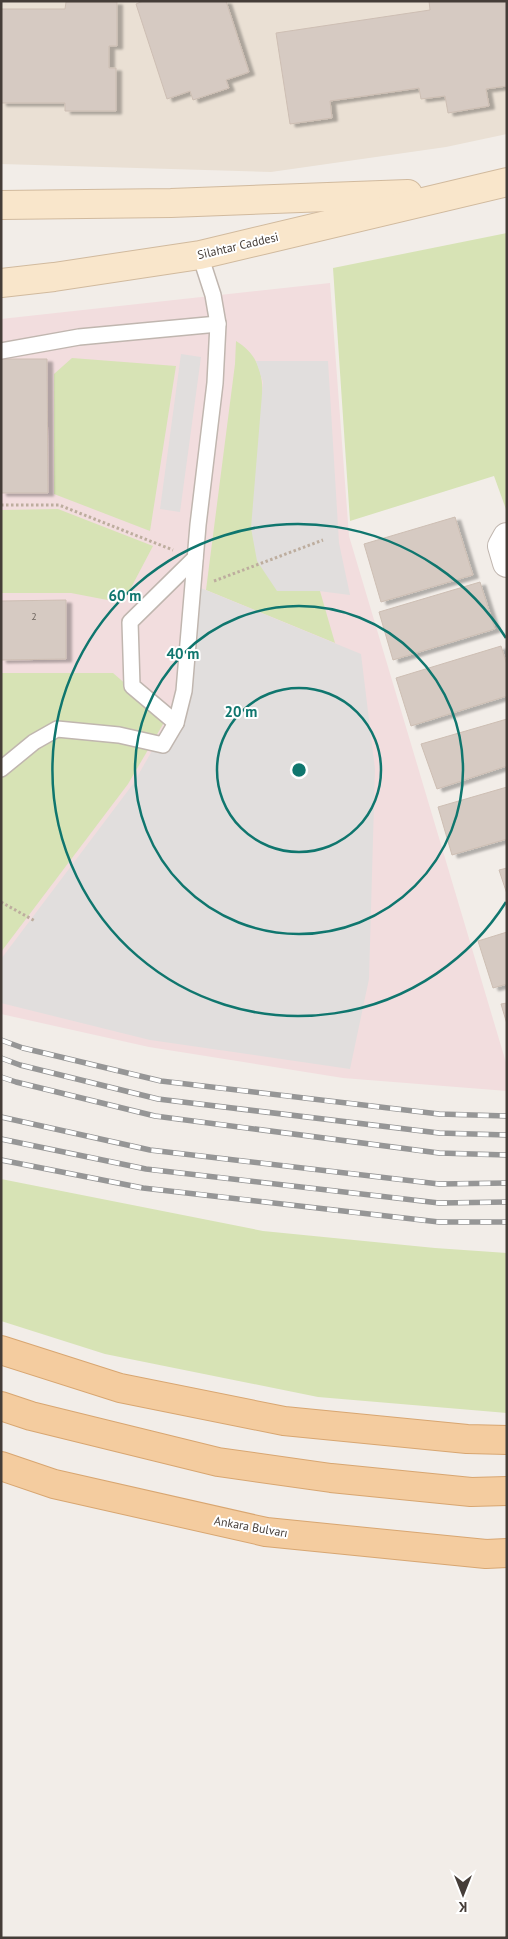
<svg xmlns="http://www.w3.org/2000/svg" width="508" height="1939" font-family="'PT Sans',sans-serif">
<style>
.education{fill:#eae0d4}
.medical{fill:#f2ddde}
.green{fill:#d7e3b5}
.parking{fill:#e1dedd}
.building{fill:#d6cac2;stroke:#cdbeb3;filter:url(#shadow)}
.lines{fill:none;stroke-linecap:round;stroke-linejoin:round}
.lane-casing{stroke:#c0b6af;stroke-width:18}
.street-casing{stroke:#c0b6af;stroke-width:30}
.secondary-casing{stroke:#d1ba9e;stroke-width:30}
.primary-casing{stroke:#d8a671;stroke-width:30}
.path{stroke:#bdad9e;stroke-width:3;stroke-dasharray:2.5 2.5;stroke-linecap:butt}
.lane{stroke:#fff;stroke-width:15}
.street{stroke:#fff;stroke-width:28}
.secondary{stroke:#f9e6cb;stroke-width:28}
.primary{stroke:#f4cc9f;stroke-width:28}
.rail-casing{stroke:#969696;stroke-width:5.5}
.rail{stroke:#fff;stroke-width:4;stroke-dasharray:11;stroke-linecap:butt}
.ring{fill:none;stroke:#0f766e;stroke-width:2.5}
.labels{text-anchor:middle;stroke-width:4;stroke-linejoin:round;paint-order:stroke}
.number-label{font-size:10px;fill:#69605a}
.street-label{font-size:12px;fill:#453d38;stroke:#fff}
.centre{fill:#0f766e;stroke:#fff;stroke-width:2.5}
.ring-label{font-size:15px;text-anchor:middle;font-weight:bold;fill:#0f766e;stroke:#fff;stroke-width:4;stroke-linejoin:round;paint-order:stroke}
</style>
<defs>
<filter id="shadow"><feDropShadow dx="5.5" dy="3" stdDeviation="1" flood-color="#0004"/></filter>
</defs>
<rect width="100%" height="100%" fill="#f2ede8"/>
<polygon class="education" points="1,1 507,1 507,134 446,147 271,172 1,164"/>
<polygon class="medical" points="330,283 349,536 507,1066 507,1091 343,1078 149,1047 1,1014 1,319"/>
<g class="green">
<polygon points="507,233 507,512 494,476 350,521 333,268"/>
<path d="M236,341C261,356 264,379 262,405L277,591H320L335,643L206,590L235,364Z"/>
<polygon points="72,358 176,366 150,531 54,494 54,374"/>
<polygon points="58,509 153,546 123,603 71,593 1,593 1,510"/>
<polygon points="1,673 113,673 166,719 128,784 1,952"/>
<polygon points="1,1179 263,1231 435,1248 507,1253 507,1413 318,1397 105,1354 1,1321"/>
</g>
<g class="parking">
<polygon points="181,354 201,357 180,512 160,509"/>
<polygon points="256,361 328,361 339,543 350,595 319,591 277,591 257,561 251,528 263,382"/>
<polygon points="186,582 361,654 375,769 369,979 350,1069 150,1040 1,1003 1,959 133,784 169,721 182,662"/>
</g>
<g class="building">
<polygon points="143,1 226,1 249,72 226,80 229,88 193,100 190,91 167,99 136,4"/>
<polygon points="429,1 507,1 507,86 486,89 489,106 448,113 445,96 421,99 419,88 330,101 332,118 290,124 276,33 430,10"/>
<polygon points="66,2 117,2 117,46 109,46 109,68 116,68 116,111 65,111 65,103 1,103 1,9 65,9"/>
<polygon points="1,359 47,359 48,493 1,493"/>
<polygon points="455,517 473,575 381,602 364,544"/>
<polygon points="480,582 495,629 393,660 379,612"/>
<polygon points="66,600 66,659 1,660 1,601"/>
<polygon points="501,646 507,665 507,696 411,726 396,678"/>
<polygon points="507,719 507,766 437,789 421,744"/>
<polygon points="507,787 507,839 452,855 438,807"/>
<polygon points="507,868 507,894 499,870"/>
<polygon points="507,932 507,984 493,988 478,941"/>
<polygon points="507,1003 507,1024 501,1004"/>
</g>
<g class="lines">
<defs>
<g id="lane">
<polyline points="1,351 79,337 218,324"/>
<polyline points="176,723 132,686 130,622 195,558"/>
<polyline points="1,769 34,742 57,729 119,735 163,745 176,723 184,691 198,525 215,383 218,324 213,295 200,255"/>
</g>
<polyline id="street" points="507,537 502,546 507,563"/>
<g id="secondary">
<polyline points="1,205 171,203 408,194"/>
<polyline points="1,283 54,277 200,255 507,182"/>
</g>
<g id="primary">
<polyline points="1,1350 120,1388 284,1421 467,1439 507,1440"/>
<polyline points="1,1406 31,1416 218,1462 331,1478 471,1492 507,1491"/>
<polyline points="1,1466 54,1484 266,1532 486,1554 507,1553"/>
</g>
</defs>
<use href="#lane" class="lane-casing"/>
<use href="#street" class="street-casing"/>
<use href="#secondary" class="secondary-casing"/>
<use href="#primary" class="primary-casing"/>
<g class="path">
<polyline points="1,505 59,505 173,550"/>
<polyline points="214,581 323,540"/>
<polyline points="1,902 35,921"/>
<polyline points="506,1938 507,1937"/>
</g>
<use href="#lane" class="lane"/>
<use href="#street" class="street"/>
<use href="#secondary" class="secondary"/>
<use href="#primary" class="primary"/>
<defs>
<g id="rail">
<polyline points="1,1040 23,1048 161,1081 439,1114 507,1116"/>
<polyline points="1,1058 20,1065 158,1099 439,1133 507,1135"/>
<polyline points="1,1077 16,1082 155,1116 439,1153 507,1155"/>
<polyline points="1,1117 150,1150 439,1184 507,1183"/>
<polyline points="1,1139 146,1169 439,1203 507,1202"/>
<polyline points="1,1160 143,1188 439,1222 507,1222"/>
</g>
</defs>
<use href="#rail" class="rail-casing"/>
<use href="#rail" class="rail"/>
</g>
<g class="ring">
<circle cx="299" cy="770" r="82"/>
<circle cx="299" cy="770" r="164"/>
<path d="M506 902A246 246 0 1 1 506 638"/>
</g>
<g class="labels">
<g class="number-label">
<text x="34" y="620">2</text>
</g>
<g class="street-label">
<text transform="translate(238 246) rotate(-13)" y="4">Silahtar Caddesi</text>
<text transform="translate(251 1527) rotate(10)" y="4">Ankara Bulvarı</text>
</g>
</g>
<circle cx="299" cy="770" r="8" class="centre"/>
<g class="ring-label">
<text x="125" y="601">60 m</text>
<text x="183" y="659">40 m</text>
<text x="241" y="717">20 m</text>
</g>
<rect width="508" height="1939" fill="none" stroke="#453d38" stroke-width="5"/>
<g transform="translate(463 1894) rotate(180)" stroke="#ffffff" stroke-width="4" paint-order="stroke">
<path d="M0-4L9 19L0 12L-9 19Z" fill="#453d38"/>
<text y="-8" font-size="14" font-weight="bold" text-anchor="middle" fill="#453d38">K</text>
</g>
</svg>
